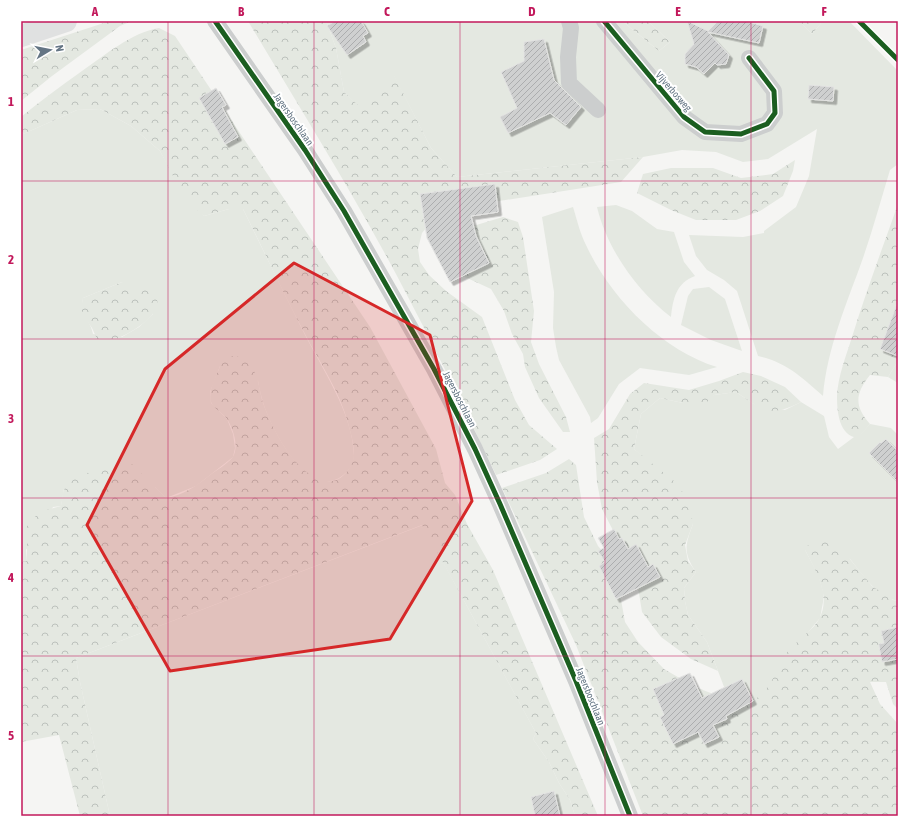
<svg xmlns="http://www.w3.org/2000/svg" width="919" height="837" font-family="'Asap Condensed',sans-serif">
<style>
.grass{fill:#e4e8e1;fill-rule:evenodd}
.forest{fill:url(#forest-crowns)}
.building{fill:url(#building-hatch);stroke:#e4e4e3;filter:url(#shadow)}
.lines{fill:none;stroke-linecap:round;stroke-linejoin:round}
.minor{stroke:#cccece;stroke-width:16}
.secondary{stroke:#e0e1e1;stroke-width:22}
.cycleway-casing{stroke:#fff;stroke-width:8}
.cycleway{stroke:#1b5e20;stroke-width:5}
.marked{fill:#d62828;fill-opacity:0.2;stroke:#d62828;stroke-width:3;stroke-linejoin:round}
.grid{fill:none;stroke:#c2185b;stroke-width:1;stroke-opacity:0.55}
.labels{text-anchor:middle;stroke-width:4;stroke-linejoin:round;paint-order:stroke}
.street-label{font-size:10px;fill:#647584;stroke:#fff}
.neatline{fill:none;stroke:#c2185b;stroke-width:1.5}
.grid-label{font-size:13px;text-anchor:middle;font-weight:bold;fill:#c2185b}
</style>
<defs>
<pattern id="forest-crowns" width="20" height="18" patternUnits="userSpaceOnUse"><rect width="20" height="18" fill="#e4e8e1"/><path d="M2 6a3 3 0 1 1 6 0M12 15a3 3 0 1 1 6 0" fill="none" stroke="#bcc1bc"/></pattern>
<pattern id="building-hatch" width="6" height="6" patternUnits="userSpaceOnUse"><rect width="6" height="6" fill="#cfd0d0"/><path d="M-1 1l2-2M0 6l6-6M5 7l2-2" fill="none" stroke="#acadae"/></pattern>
<filter id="shadow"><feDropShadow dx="3.5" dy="3.5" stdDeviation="0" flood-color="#0004"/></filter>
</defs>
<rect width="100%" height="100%" fill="#f5f5f3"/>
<g class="grass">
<path d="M326,21H622L659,51L670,42L648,21H799L812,34L823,21H849L898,71V164L890,170C881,200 873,229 863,258C847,303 827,348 823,396C803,378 786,362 758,356L737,291L724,280L707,270L696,256L689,235L743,237L764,233V231L796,207L809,176L817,129L768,159L743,162L716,152L682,150L643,157L457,177L431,148L394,76L360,108L344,92L336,48Z"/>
<path d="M100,109L131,126L160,151L174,176L204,216L229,209H243C263,250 283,291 303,331C322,369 353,413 354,456C354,464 348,472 342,476C308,502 270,427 263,402C261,395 259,388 258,381L220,366L210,392L211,403L227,419L233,434L235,448L233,457L196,486L166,498L155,487L64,489L61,506L53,507L26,550L27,561L21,562V135L77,110ZM122,282L153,314L139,327L122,337L93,334C90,318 80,318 83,298Z"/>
<path d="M616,205L632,211L657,229L674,232L684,262L695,276C676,283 673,299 671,317C637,291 607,249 597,207Z"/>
<path d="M573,207C577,220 580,233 586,245C610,297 661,350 717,367L689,375L640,368L619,384L598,418L591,423L590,417L559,360L556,347L553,328L554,292L542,217Z"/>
<polygon points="709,287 725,299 742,351 711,340 681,325 688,296 693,289"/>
<polygon points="898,361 898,383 888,377"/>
<path d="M736,392L754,404L785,410L801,402L824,416L829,437L838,449L854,437H858L870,424L891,428L898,435V601C877,597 863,575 850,559L805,550L818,574L823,591V602L820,618L805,636L763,695L740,708L729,700L707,642L688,615L685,601L684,588L696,572C683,553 685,545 693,524L651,464L634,449L641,414L660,398L683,403L714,395Z"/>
<polygon points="423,525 536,733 533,739 549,762 559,783 570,800 575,816 110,816 80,682 76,658"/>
</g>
<g class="forest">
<polygon points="110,21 132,21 120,26 52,76 21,101 21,50"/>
<path d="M248,21H326L336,48L344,92L360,107L394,75L431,148L457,177L643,157L621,182L474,205L432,221L422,233L418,249L420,262L429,275L446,291L482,317L515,400L529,425L557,449L540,460L496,475C464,407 431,340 396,274C350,188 298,105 248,21Z"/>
<polygon points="622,21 648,21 670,42 659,51"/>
<polygon points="799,21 823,21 812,34"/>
<path d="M159,28L175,36L370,327L436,449L445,483L455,495L467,524L493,570L598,816H575L570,800L559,783L549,762L533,739L536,733C498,664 461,594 422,525L76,658L80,682L110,816H80L59,735L21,742V562L27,561V526L39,512L61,506C62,500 62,493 65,488C75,471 113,467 131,463L166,498C182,496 198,485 210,475C217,470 227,464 232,458C240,448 233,428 227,419C223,413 213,408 211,402C208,391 215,378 219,369C225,353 238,352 250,365C259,375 259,391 263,403C273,430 296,477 327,481C338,483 348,473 352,463C357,453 351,434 348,423C340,392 320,363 305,334C283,293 264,251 243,209H229L204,216L195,208L173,176L160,151L131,126L100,109L77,110L21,135V117C40,101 61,86 82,71C104,56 132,32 159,28Z"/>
<polygon points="795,160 793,171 783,196 760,211 736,220 696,220 671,210 637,193 643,174 671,168 713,168 741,178 773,174"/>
<path d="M898,204V361L888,377L870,375C855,394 854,406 870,424L858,438C839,436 837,412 837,396C838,376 846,356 852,337C866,292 882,249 898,204Z"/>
<polygon points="503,217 518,222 523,237 534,311 531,342 539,364 566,417 570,432 563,432 539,398 525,367 523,354 512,334 504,311 491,289 454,272 463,229"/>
<path d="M122,282L149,291L157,297C157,300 158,304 157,306C153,322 113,346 98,341L92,328L87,321L85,322L81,308L83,298Z"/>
<path d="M743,372L761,376L785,387L801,402C769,418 764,411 736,392L714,395L704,405L683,403L660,398L641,414L634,449L674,481L689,500L693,524L685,545L688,561L696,572L684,588L685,601L688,615L707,642L718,671L691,659L661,637L642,612L636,575L602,509L597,482L594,438L609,429L630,394L644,383L689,390L719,381Z"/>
<path d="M569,459L576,465L584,517L598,546L605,554L620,594L625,622L638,642L664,669L695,687L729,700L740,708C770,694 771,680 786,654C790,647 799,641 805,635C810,630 816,625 819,619C832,597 815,569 805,550L811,540L825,538L835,541L872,586L893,600L898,601V709L893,704L886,682H870L880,704L898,724V816H643L576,645L502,488L546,473Z"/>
</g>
<g class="building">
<polygon points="335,21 361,21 368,33 363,36 366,42 347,55 327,26"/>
<polygon points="687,21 708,31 718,21 745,21 763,26 759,43 708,32 729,55 726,64 717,65 715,63 704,74 696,67 685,64 685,54 694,44"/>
<polygon points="544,39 554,80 581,107 566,125 550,113 508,133 500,117 517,108 501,72 524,61 524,42"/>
<polygon points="809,85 834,87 833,101 808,99"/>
<polygon points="216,88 226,105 222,107 238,137 225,144 199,98"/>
<polygon points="495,184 498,212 471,216 476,236 489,263 450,282 427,238 420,194"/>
<polygon points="897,304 898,304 898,356 880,349"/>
<polygon points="886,439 898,451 898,482 869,453 880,442 881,443"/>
<polygon points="614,529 619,539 622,538 628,549 636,544 648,567 653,564 660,577 616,599 599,566 605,562 598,551 604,548 598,538"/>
<polygon points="898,627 898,659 882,662 879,646 879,644 884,643 881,631"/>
<polygon points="690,673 702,698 742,679 753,701 726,716 727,719 713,725 719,737 704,744 698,732 673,744 660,717 664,715 653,689"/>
<polygon points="554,791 560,816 535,816 531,797"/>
</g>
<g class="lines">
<g class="minor">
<polyline points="215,21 305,150 344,211 434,369 475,449 500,504 576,681 630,816"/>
<polyline points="569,21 571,28 568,57 569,83 598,110"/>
<polyline points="604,21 684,117 705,132 741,134 767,124 775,113 774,91 749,58"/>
</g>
<polyline class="secondary" points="21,36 66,21"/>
<defs>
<g id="cycleway">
<polyline points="215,21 305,150 344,211 434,369 475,449 500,504 576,681 630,816"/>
<polyline points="604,21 684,117 705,132 741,134 767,124 775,113 774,91 749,58"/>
<polyline points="859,21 898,60"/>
</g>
</defs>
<use href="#cycleway" class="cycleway-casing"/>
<use href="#cycleway" class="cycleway"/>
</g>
<path class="marked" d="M294,263L430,335L472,501L390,639L170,671L87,525L165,369Z"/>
<path class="grid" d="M168,21V816M314,21V816M460,21V816M605,21V816M751,21V816M21,181H898M21,339H898M21,498H898M21,656H898"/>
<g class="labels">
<g class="street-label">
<text transform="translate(674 91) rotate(49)" y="4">Vijverbosweg</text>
<text transform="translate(294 119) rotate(55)" y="4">Jagersboschlaan</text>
<text transform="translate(460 399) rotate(63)" y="4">Jagersboschlaan</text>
<text transform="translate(591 696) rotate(68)" y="4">Jagersboschlaan</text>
</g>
</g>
<rect width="919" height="837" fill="none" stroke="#ffffff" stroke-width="44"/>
<g transform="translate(50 50) rotate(80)" stroke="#ffffff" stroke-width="3" paint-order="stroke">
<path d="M0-3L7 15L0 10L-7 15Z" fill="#647584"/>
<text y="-6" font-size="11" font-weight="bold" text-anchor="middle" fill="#647584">N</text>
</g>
<rect x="22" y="22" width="875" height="793" class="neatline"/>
<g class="grid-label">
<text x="95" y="16">A</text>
<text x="241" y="16">B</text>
<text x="387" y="16">C</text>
<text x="532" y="16">D</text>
<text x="678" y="16">E</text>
<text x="824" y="16">F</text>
<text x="11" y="106">1</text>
<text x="11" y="264">2</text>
<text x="11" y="423">3</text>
<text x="11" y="582">4</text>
<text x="11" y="740">5</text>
</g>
</svg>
